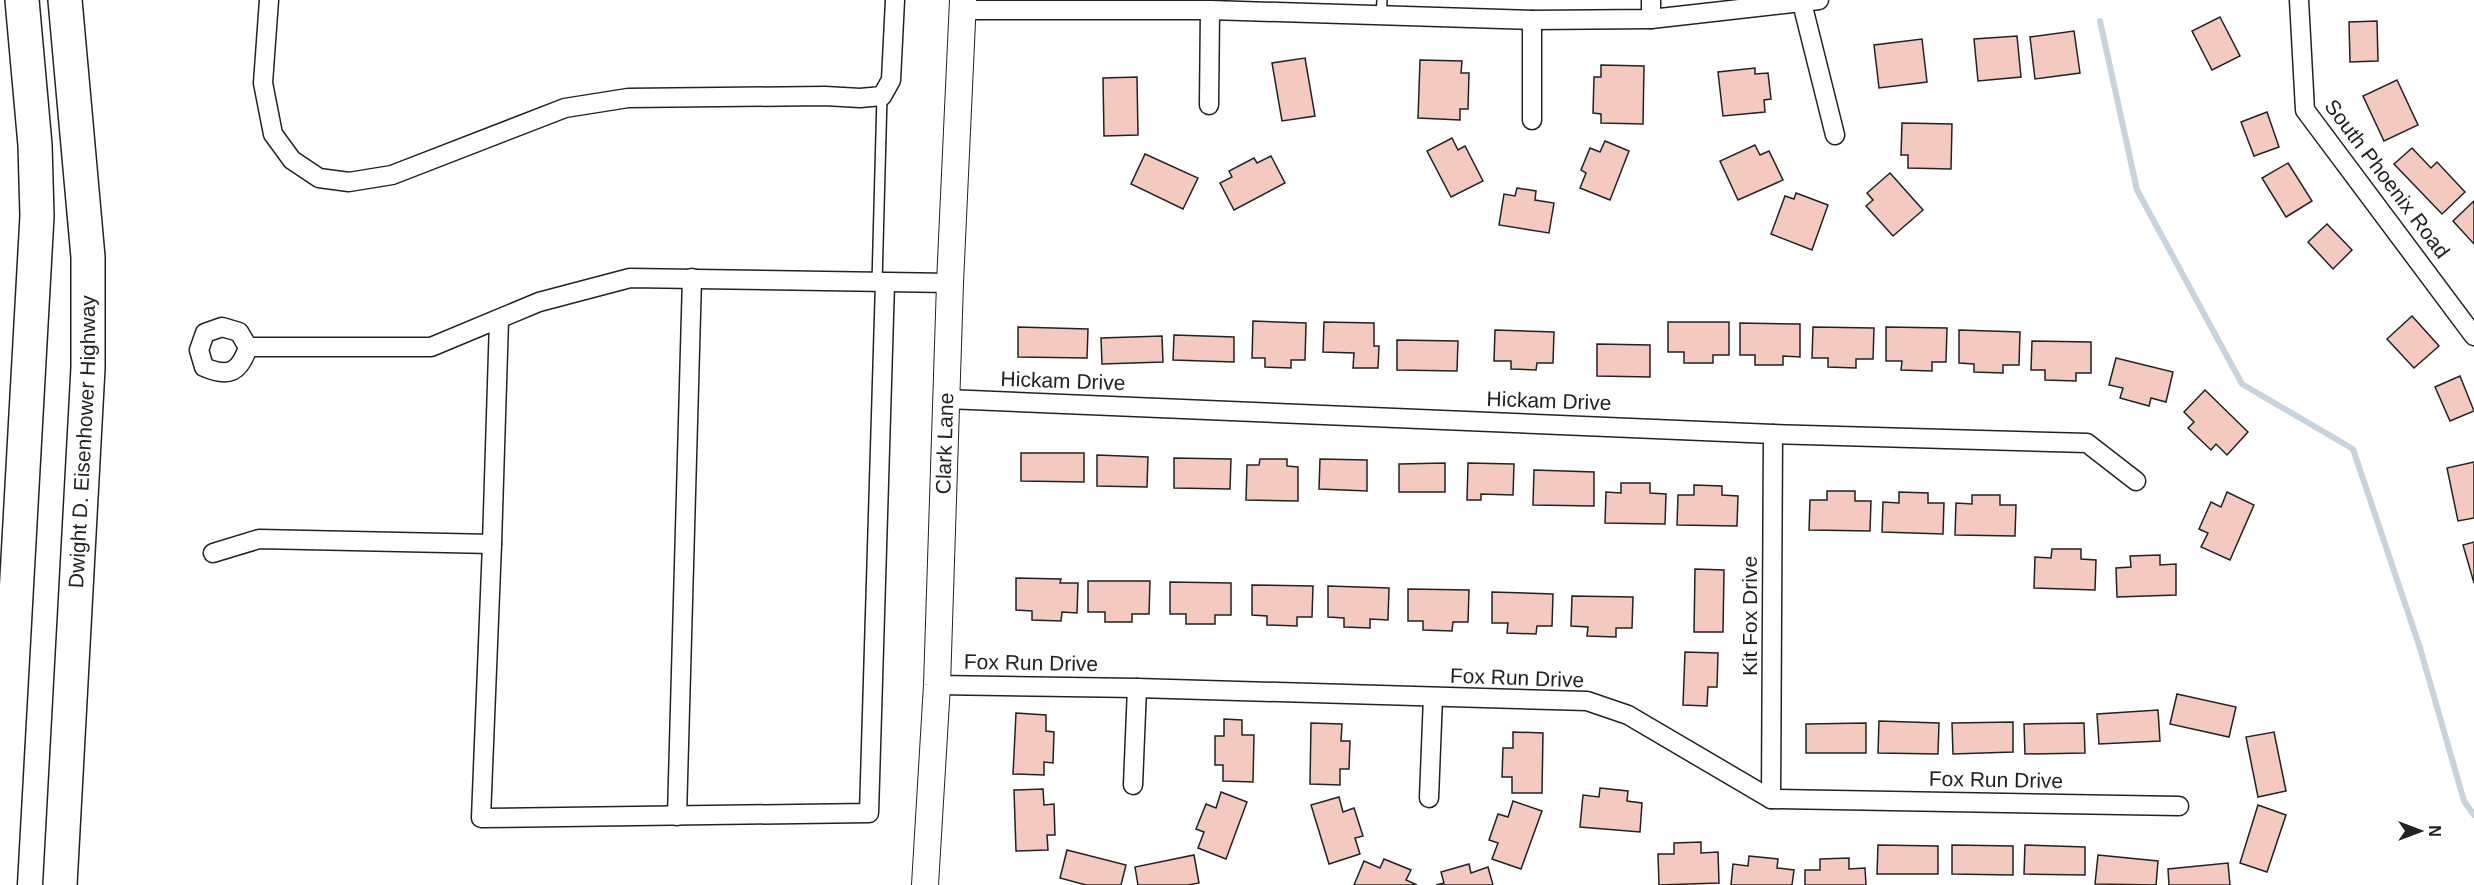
<svg xmlns="http://www.w3.org/2000/svg" width="2474" height="885" font-family="Helvetica,sans-serif">
<style>
.lines{fill:none;stroke-linecap:round;stroke-linejoin:round}
.stream{stroke:#c7d3dd;stroke-width:6}
.building{fill:#f3c9c0;stroke:#222;stroke-width:1.5}
.lane-casing{stroke:#222;stroke-width:12}
.street-casing{stroke:#222;stroke-width:21}
.secondary-casing{stroke:#222;stroke-width:28}
.highway-casing{stroke:#222;stroke-width:36}
.lane{stroke:#fff;stroke-width:9}
.street{stroke:#fff;stroke-width:18}
.secondary{stroke:#fff;stroke-width:26}
.highway{stroke:#fff;stroke-width:33}
.labels{text-anchor:middle;stroke-width:4.5;stroke-linejoin:round;paint-order:stroke}
.street-label{font-size:21px;fill:#222;stroke:#fff}
</style>
<rect width="100%" height="100%" fill="#fff"/>
<g class="lines">
<polyline class="stream" points="2100,21 2137,190 2242,384 2353,449 2420,648 2464,801 2474,815"/>
</g>
<g class="building">
<polygon points="2220,17 2240,56 2212,70 2192,31"/>
<polygon points="2377,21 2378,61 2350,62 2349,22"/>
<polygon points="2074,31 2080,73 2035,79 2030,37"/>
<polygon points="2017,36 2021,77 1978,81 1974,39"/>
<polygon points="1922,39 1927,82 1879,88 1874,45"/>
<polygon points="1305,58 1315,116 1282,121 1272,63"/>
<polygon points="1420,60 1462,61 1461,73 1469,73 1468,109 1460,109 1460,120 1418,118"/>
<polygon points="1601,65 1644,66 1643,124 1601,123 1601,114 1593,113 1594,77 1601,77"/>
<polygon points="1755,68 1755,74 1768,73 1771,99 1764,100 1765,112 1723,116 1718,72"/>
<polygon points="1137,77 1138,135 1104,136 1103,78"/>
<polygon points="2397,80 2418,125 2384,141 2363,96"/>
<polygon points="2267,112 2279,147 2254,156 2241,122"/>
<polygon points="1902,123 1952,124 1951,169 1908,168 1908,155 1901,155"/>
<polygon points="1452,138 1458,150 1465,146 1483,181 1451,197 1427,151"/>
<polygon points="1605,141 1629,151 1610,200 1580,188 1586,173 1581,170 1590,148 1600,152"/>
<polygon points="1755,145 1760,155 1769,151 1783,180 1738,200 1720,161"/>
<polygon points="2412,148 2431,168 2437,162 2465,192 2442,214 2394,164"/>
<polygon points="1145,154 1198,178 1183,209 1131,184"/>
<polygon points="1271,156 1285,183 1234,210 1220,183 1232,177 1229,171 1254,158 1257,163"/>
<polygon points="2288,163 2312,201 2286,217 2262,178"/>
<polygon points="1890,173 1923,210 1893,236 1866,206 1873,200 1867,193"/>
<polygon points="1517,188 1536,191 1535,200 1554,203 1549,233 1499,225 1504,194 1515,196"/>
<polygon points="1796,193 1828,205 1812,250 1771,234 1785,196 1794,199"/>
<polygon points="2474,201 2474,244 2453,221"/>
<polygon points="2327,224 2352,250 2333,269 2308,242"/>
<polygon points="2412,316 2439,346 2414,368 2387,339"/>
<polygon points="1253,321 1306,323 1305,360 1291,360 1291,368 1265,367 1265,358 1252,358"/>
<polygon points="1324,322 1374,323 1374,346 1379,346 1378,368 1353,368 1354,353 1323,352"/>
<polygon points="1668,322 1729,322 1729,355 1713,355 1713,363 1684,363 1684,352 1668,352"/>
<polygon points="1740,323 1800,324 1800,357 1783,356 1783,365 1755,365 1755,355 1740,355"/>
<polygon points="1018,327 1088,329 1087,358 1018,357"/>
<polygon points="1813,327 1874,328 1873,359 1856,359 1856,368 1828,367 1828,358 1812,358"/>
<polygon points="1886,327 1947,328 1946,362 1932,362 1932,371 1901,370 1902,361 1886,361"/>
<polygon points="1495,330 1554,332 1553,363 1537,363 1536,370 1511,369 1511,361 1494,361"/>
<polygon points="1959,330 2020,332 2019,365 2003,365 2003,373 1974,372 1974,364 1959,363"/>
<polygon points="1174,335 1234,337 1234,362 1173,360"/>
<polygon points="1162,336 1163,362 1102,364 1101,338"/>
<polygon points="1397,340 1458,341 1457,371 1397,370"/>
<polygon points="2032,341 2091,342 2091,373 2076,373 2076,381 2045,380 2045,370 2031,370"/>
<polygon points="1597,344 1650,345 1650,377 1597,376"/>
<polygon points="2116,358 2173,372 2166,402 2151,398 2149,406 2120,398 2123,388 2109,385"/>
<polygon points="2460,376 2474,411 2450,421 2435,387"/>
<polygon points="2205,390 2248,432 2227,455 2216,444 2211,450 2188,428 2194,422 2184,412"/>
<polygon points="1021,453 1084,453 1084,482 1021,481"/>
<polygon points="1097,455 1148,457 1147,487 1097,486"/>
<polygon points="1174,458 1231,459 1230,489 1174,488"/>
<polygon points="1260,459 1287,459 1287,466 1298,467 1298,501 1246,500 1247,465 1259,465"/>
<polygon points="1320,459 1367,460 1367,491 1319,489"/>
<polygon points="2474,462 2474,518 2458,521 2447,468"/>
<polygon points="1445,463 1445,492 1399,492 1399,464"/>
<polygon points="1468,463 1514,464 1513,495 1481,494 1481,500 1467,500"/>
<polygon points="1534,470 1594,472 1594,506 1533,505"/>
<polygon points="1621,483 1650,483 1650,493 1666,494 1665,524 1605,523 1606,492 1621,493"/>
<polygon points="1694,485 1722,486 1722,495 1738,496 1737,526 1677,525 1678,495 1694,495"/>
<polygon points="1827,491 1855,491 1855,501 1871,501 1870,531 1809,530 1810,500 1827,500"/>
<polygon points="1899,492 1928,493 1928,503 1944,503 1943,534 1882,532 1883,502 1899,503"/>
<polygon points="2227,492 2254,505 2230,560 2201,547 2208,533 2199,529 2211,502 2221,507"/>
<polygon points="1972,495 2000,495 2000,505 2016,505 2015,536 1955,535 1956,503 1972,504"/>
<polygon points="2474,542 2474,583 2463,545"/>
<polygon points="2052,549 2081,549 2081,559 2096,560 2095,590 2034,588 2035,557 2051,558"/>
<polygon points="2160,555 2160,565 2176,564 2176,595 2117,597 2116,568 2131,567 2130,556"/>
<polygon points="1695,569 1724,570 1723,632 1694,632"/>
<polygon points="1016,578 1061,579 1060,583 1078,583 1077,613 1062,612 1061,621 1032,620 1032,611 1016,610"/>
<polygon points="1088,581 1150,581 1149,614 1132,614 1132,622 1105,622 1105,612 1088,612"/>
<polygon points="1170,582 1231,583 1231,615 1215,615 1215,624 1186,624 1186,614 1170,614"/>
<polygon points="1252,585 1313,586 1312,617 1297,617 1297,626 1267,625 1267,616 1252,615"/>
<polygon points="1328,586 1389,588 1388,620 1370,619 1370,628 1344,627 1344,618 1328,617"/>
<polygon points="1408,589 1469,590 1468,622 1453,622 1452,631 1423,630 1423,621 1408,621"/>
<polygon points="1492,592 1553,594 1552,626 1537,626 1536,634 1507,633 1508,623 1492,623"/>
<polygon points="1572,596 1633,597 1632,628 1616,628 1616,637 1587,636 1588,627 1571,626"/>
<polygon points="1685,652 1718,653 1717,687 1708,687 1707,706 1683,705"/>
<polygon points="2177,694 2236,707 2229,737 2170,724"/>
<polygon points="2158,710 2160,741 2099,744 2097,714"/>
<polygon points="1016,713 1046,715 1046,731 1054,732 1053,763 1044,762 1044,775 1013,774"/>
<polygon points="1224,719 1242,720 1242,735 1254,735 1253,782 1223,781 1223,765 1215,765 1215,736 1224,736"/>
<polygon points="1879,721 1939,723 1938,754 1878,753"/>
<polygon points="2013,722 2013,752 1953,754 1952,723"/>
<polygon points="1311,723 1342,724 1341,741 1350,741 1349,769 1340,769 1340,785 1310,784"/>
<polygon points="1866,723 1866,753 1806,753 1806,724"/>
<polygon points="2084,723 2085,753 2025,754 2024,724"/>
<polygon points="1513,732 1543,733 1542,793 1512,793 1512,777 1502,777 1503,748 1513,748"/>
<polygon points="2274,732 2286,791 2258,797 2246,737"/>
<polygon points="1600,788 1628,791 1627,801 1642,803 1640,832 1580,827 1583,795 1599,797"/>
<polygon points="1043,789 1044,805 1054,804 1055,835 1047,835 1048,850 1016,851 1014,790"/>
<polygon points="1221,792 1247,802 1226,859 1198,848 1204,832 1196,829 1206,804 1216,808"/>
<polygon points="1339,797 1343,812 1354,808 1363,836 1355,838 1360,854 1329,864 1311,805"/>
<polygon points="1513,801 1542,811 1521,869 1492,859 1498,843 1489,840 1498,814 1508,817"/>
<polygon points="2258,805 2286,815 2267,872 2240,863"/>
<polygon points="1701,842 1701,853 1718,852 1719,883 1659,885 1658,854 1674,854 1674,843"/>
<polygon points="1878,845 1938,846 1938,874 1877,874"/>
<polygon points="1952,845 2013,846 2013,875 1952,874"/>
<polygon points="2025,845 2085,847 2085,875 2024,874"/>
<polygon points="1067,850 1126,865 1121,885 1086,885 1060,878"/>
<polygon points="1194,855 1199,883 1188,885 1138,885 1135,867"/>
<polygon points="2098,855 2158,861 2156,885 2095,884"/>
<polygon points="1749,856 1778,859 1777,868 1794,870 1792,885 1731,885 1733,864 1748,866"/>
<polygon points="1849,858 1849,869 1865,868 1866,885 1805,885 1805,870 1820,870 1820,859"/>
<polygon points="1384,859 1411,870 1406,880 1417,885 1354,885 1364,861 1380,868"/>
<polygon points="2228,863 2230,885 2169,885 2168,869"/>
<polygon points="1469,864 1471,873 1488,867 1493,885 1436,885 1444,883 1441,872"/>
</g>
<g class="lines">
<defs>
<g id="lane">
<polyline points="1381,15 1382,0"/>
<polyline points="877,283 882,96"/>
</g>
<g id="street">
<polyline points="269,0 263,83 273,134 292,160 319,178 349,182 392,175 565,108 628,98 825,96 860,98 882,96 891,80 895,0"/>
<polyline points="1651,0 1651,19"/>
<polyline points="2299,0 2305,110 2474,336"/>
<polyline points="1802,3 1835,135"/>
<polyline points="962,10 1210,10 1532,20 1651,19 1819,0"/>
<polyline points="1532,20 1532,120"/>
<polyline points="1209,105 1210,10"/>
<polyline points="499,320 492,544 481,818 869,813 885,283"/>
<path d="M248,347C240,372 229,378 204,367L199,350L205,333L222,327L239,332L248,347H431L539,302L630,278L950,283"/>
<polyline points="947,399 1773,434 2087,443 2136,481"/>
<polyline points="213,553 259,539 492,544"/>
<polyline points="937,685 1137,688 1587,701 1628,715 1771,799 2179,806"/>
<polyline points="1133,785 1137,688"/>
<polyline points="1429,798 1433,697"/>
<polyline points="1771,799 1773,434"/>
<polyline points="677,816 692,278"/>
</g>
<g id="secondary">
<path id="s1" d="M925,885L937,685L950,283L963,0"/>
</g>
<g id="highway">
<polyline points="0,884 37,216 35,145 22,0"/>
<path id="s2" d="M60,885L88,368V257L65,0"/>
</g>
</defs>
<use href="#lane" class="lane-casing"/>
<use href="#street" class="street-casing"/>
<use href="#secondary" class="secondary-casing"/>
<use href="#highway" class="highway-casing"/>
<use href="#lane" class="lane"/>
<use href="#street" class="street"/>
<use href="#secondary" class="secondary"/>
<use href="#highway" class="highway"/>
</g>
<g class="labels">
<g class="street-label">
<text transform="translate(2387 179) rotate(53)" y="7">South Phoenix Road</text>
<text transform="translate(1063 381) rotate(2)" y="7">Hickam Drive</text>
<text transform="translate(1549 401) rotate(2)" y="7">Hickam Drive</text>
<text dy="7" stroke="none"><textPath href="#s2" startOffset="444">Dwight D. Eisenhower Highway</textPath></text>
<text dy="7" stroke="none"><textPath href="#s1" startOffset="442">Clark Lane</textPath></text>
<text transform="translate(1750 616) rotate(-90)" y="7">Kit Fox Drive</text>
<text transform="translate(1031 663) rotate(1)" y="7">Fox Run Drive</text>
<text transform="translate(1517 678) rotate(2)" y="7">Fox Run Drive</text>
<text transform="translate(1996 780) rotate(1)" y="7">Fox Run Drive</text>
</g>
</g>
<g transform="translate(2420 831) rotate(90)" stroke="#ffffff" stroke-width="4.5" paint-order="stroke">
<path d="M0-4.5L10 22L0 15L-10 22Z" fill="#222222"/>
<text y="-9" font-size="16" font-weight="bold" text-anchor="middle" fill="#222222">N</text>
</g>
</svg>
